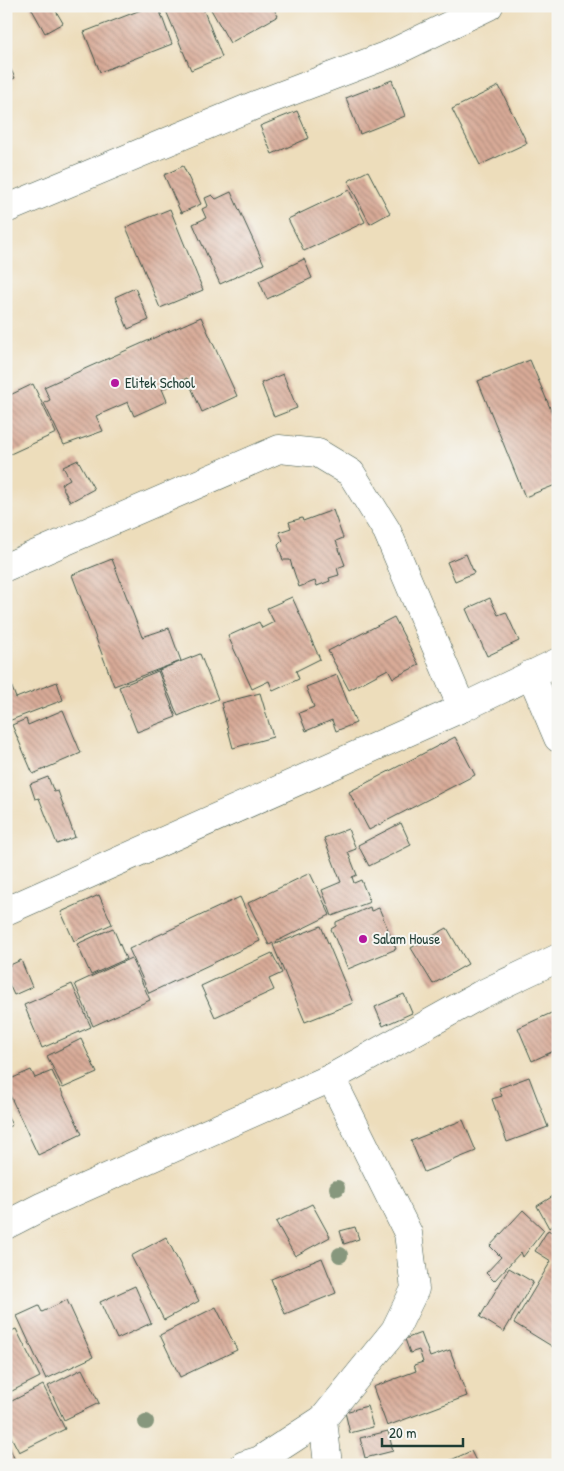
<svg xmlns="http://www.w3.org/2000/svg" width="564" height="1471" font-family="'Patrick Hand',sans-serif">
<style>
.building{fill:url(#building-back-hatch)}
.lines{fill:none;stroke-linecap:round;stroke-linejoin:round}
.minor-casing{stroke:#3e5548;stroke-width:29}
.minor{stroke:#fff;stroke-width:28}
.tree{fill:#87977d}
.poi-dot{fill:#b5179e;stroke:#f6f6f2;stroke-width:2}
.labels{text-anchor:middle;stroke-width:4;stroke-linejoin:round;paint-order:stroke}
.poi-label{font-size:15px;fill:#1f3d34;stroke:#f6f6f2;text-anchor:start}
</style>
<defs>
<pattern id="building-back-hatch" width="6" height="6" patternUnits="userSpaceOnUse" patternTransform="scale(1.25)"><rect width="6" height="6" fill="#d8aa97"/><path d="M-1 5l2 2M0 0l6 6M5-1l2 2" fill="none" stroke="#af8c7c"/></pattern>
</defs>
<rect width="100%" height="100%" fill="#f6f6f2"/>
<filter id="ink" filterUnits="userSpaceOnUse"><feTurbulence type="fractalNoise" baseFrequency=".02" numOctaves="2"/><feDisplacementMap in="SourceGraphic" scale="10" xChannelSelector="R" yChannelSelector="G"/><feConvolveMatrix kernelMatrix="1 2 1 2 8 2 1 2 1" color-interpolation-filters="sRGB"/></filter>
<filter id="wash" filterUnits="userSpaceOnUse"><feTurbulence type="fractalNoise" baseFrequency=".0096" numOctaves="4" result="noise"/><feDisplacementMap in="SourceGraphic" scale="20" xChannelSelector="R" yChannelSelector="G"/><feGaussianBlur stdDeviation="1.12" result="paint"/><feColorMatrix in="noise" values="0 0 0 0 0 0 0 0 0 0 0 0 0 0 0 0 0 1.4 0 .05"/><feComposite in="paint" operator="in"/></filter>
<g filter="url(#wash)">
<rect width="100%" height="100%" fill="#edddbb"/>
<g id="blocks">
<g class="building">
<polygon points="30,6 53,6 63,23 45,33"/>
<polygon points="151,6 158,6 172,44 100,72 84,32"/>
<polygon points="164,6 202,6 222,57 191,70"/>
<polygon points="209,6 272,6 278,16 230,43"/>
<polygon points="6,60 15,78 6,82"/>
<polygon points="392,80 405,116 360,134 346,98"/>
<polygon points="499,86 527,143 480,165 452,109"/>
<polygon points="297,111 309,138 272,154 260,126"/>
<polygon points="183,166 201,204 181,213 164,175"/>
<polygon points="368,171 390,213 370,224 348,181"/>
<polygon points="349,190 365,222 304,251 288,219"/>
<polygon points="231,192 264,264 220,284 193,224 206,218 202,209 208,206 205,198 212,195 216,199"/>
<polygon points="170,209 203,290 160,308 126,227"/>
<polygon points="304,259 312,278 267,299 259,281"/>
<polygon points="135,288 149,320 128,329 115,297"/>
<polygon points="201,317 237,396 202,412 187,378 162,389 167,401 134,416 128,402 96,416 103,431 64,445 44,403 50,400 44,387"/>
<polygon points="530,360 558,427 558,484 525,497 478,381"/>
<polygon points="283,374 297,408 274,417 261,383"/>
<polygon points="33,384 56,433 6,456 6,397"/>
<polygon points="78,460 94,489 70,502 61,484 70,479 63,467"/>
<polygon points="333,510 343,538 336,541 345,565 337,568 339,575 329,578 330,581 317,586 315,581 299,587 290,560 283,560 278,545 283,540 279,532 291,528 289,522 302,518 303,521"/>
<polygon points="466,554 474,573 455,581 447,562"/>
<polygon points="112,559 142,637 169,628 181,661 114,686 72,575"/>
<polygon points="292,597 320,659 296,671 299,679 273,691 269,681 252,689 228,636 259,622 262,628 274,622 267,608"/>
<polygon points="490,598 498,615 506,612 519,641 487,656 466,609"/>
<polygon points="394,617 419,665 393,678 388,669 349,690 328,651"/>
<polygon points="200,654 218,699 178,716 159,670"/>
<polygon points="158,671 176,717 137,732 119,687"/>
<polygon points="6,672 16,698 57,682 63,700 6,722"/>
<polygon points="337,675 356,723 336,731 332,720 306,731 299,713 314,707 306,687"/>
<polygon points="260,693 273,737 233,748 221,703"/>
<polygon points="63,710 81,753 33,774 12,725 26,719 28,725"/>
<polygon points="455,737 475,775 369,830 349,792"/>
<polygon points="48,777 54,792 58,791 75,837 57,844 39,798 35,799 30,784"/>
<polygon points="401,823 411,845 369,866 358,845"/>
<polygon points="348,829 356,849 348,852 357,875 352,877 354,883 361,880 370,902 332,916 322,890 341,882 324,838"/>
<polygon points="310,873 330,915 269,945 248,903"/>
<polygon points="99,895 112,924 74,941 61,912"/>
<polygon points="240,897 260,941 149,993 129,949"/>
<polygon points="370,907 371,911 379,908 396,949 348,969 331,929 336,926 336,922"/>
<polygon points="321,926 353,1003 305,1022 273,945"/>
<polygon points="113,928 126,959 91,975 77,944"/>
<polygon points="447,928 468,964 433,984 411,948"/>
<polygon points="272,953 282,973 269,979 274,990 215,1017 201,986"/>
<polygon points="131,958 150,1000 93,1026 75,984"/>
<polygon points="21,960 32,987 14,995 6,978 6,967"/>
<polygon points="72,984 91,1027 42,1048 24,1005"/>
<polygon points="404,994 412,1013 383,1026 375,1007"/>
<polygon points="558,1010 558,1049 532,1061 518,1028"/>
<polygon points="81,1039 97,1073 63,1088 47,1056"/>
<polygon points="31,1070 35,1078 52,1071 82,1134 38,1155 6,1087 6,1081"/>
<polygon points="529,1077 548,1127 507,1142 492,1099 502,1096 499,1088"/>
<polygon points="6,1114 12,1125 6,1128"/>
<polygon points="463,1120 476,1151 424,1172 411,1141"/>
<polygon points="558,1193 558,1222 549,1228 537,1206"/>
<polygon points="312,1204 330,1237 295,1256 276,1222"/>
<polygon points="523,1210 544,1230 523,1257 521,1252 494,1281 486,1273 501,1257 490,1246"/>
<polygon points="355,1227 359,1239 344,1244 340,1231"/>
<polygon points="548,1230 558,1236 558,1350 514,1323 551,1261 535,1251"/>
<polygon points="166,1237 199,1301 164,1320 131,1256"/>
<polygon points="322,1258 336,1293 285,1314 271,1279"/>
<polygon points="509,1268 533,1282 504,1332 480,1317"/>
<polygon points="135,1286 151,1323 117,1339 100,1302"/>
<polygon points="67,1300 93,1357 46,1379 17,1316 39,1306 42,1312"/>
<polygon points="216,1307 237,1350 180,1377 160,1335"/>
<polygon points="16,1329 40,1377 6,1394 6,1333"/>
<polygon points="421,1333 430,1357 450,1350 467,1396 387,1426 373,1387 416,1371 414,1365 423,1362 419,1350 410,1353 405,1339"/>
<polygon points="82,1369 99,1403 64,1420 48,1386"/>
<polygon points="43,1385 65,1429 19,1452 6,1427 6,1404"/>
<polygon points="367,1406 373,1427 350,1433 345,1412"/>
<polygon points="388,1431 393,1451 365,1458 360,1438"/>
<polygon points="6,1439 17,1465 6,1465"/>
<polygon points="471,1451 478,1465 440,1465"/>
</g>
</g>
</g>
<g filter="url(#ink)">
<use href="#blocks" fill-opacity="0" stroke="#3e5548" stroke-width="1"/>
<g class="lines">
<defs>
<g id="minor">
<polyline points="6,209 258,104 390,54 489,6"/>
<polyline points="6,567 279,449 318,453 351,473 387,531 462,708"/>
<polyline points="531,674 558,738"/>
<polyline points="6,911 462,708 558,662"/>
<polyline points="6,1225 43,1206 331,1078 480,995 558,958"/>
<polyline points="244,1465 260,1460 323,1419"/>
<polyline points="328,1465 323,1419 395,1330 415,1289 408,1233 331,1078"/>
</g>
</defs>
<use href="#minor" class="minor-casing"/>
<use href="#minor" class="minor"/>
</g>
<g class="tree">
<circle cx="337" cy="1188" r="8"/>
<circle cx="340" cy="1255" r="8"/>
<circle cx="146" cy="1422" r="8"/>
</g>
</g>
<g class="poi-dot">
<circle cx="115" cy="383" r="5"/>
<circle cx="363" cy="939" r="5"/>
</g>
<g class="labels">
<g class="poi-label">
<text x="125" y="388">Elitek School</text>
<text x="373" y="944">Salam House</text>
</g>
</g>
<rect width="564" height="1471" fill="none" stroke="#f6f6f2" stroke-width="25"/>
<path d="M382 1438v8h81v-8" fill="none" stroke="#1f3d34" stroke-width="2.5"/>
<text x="389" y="1438" font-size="15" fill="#1f3d34" stroke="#f6f6f2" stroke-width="4" paint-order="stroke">20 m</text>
</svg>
